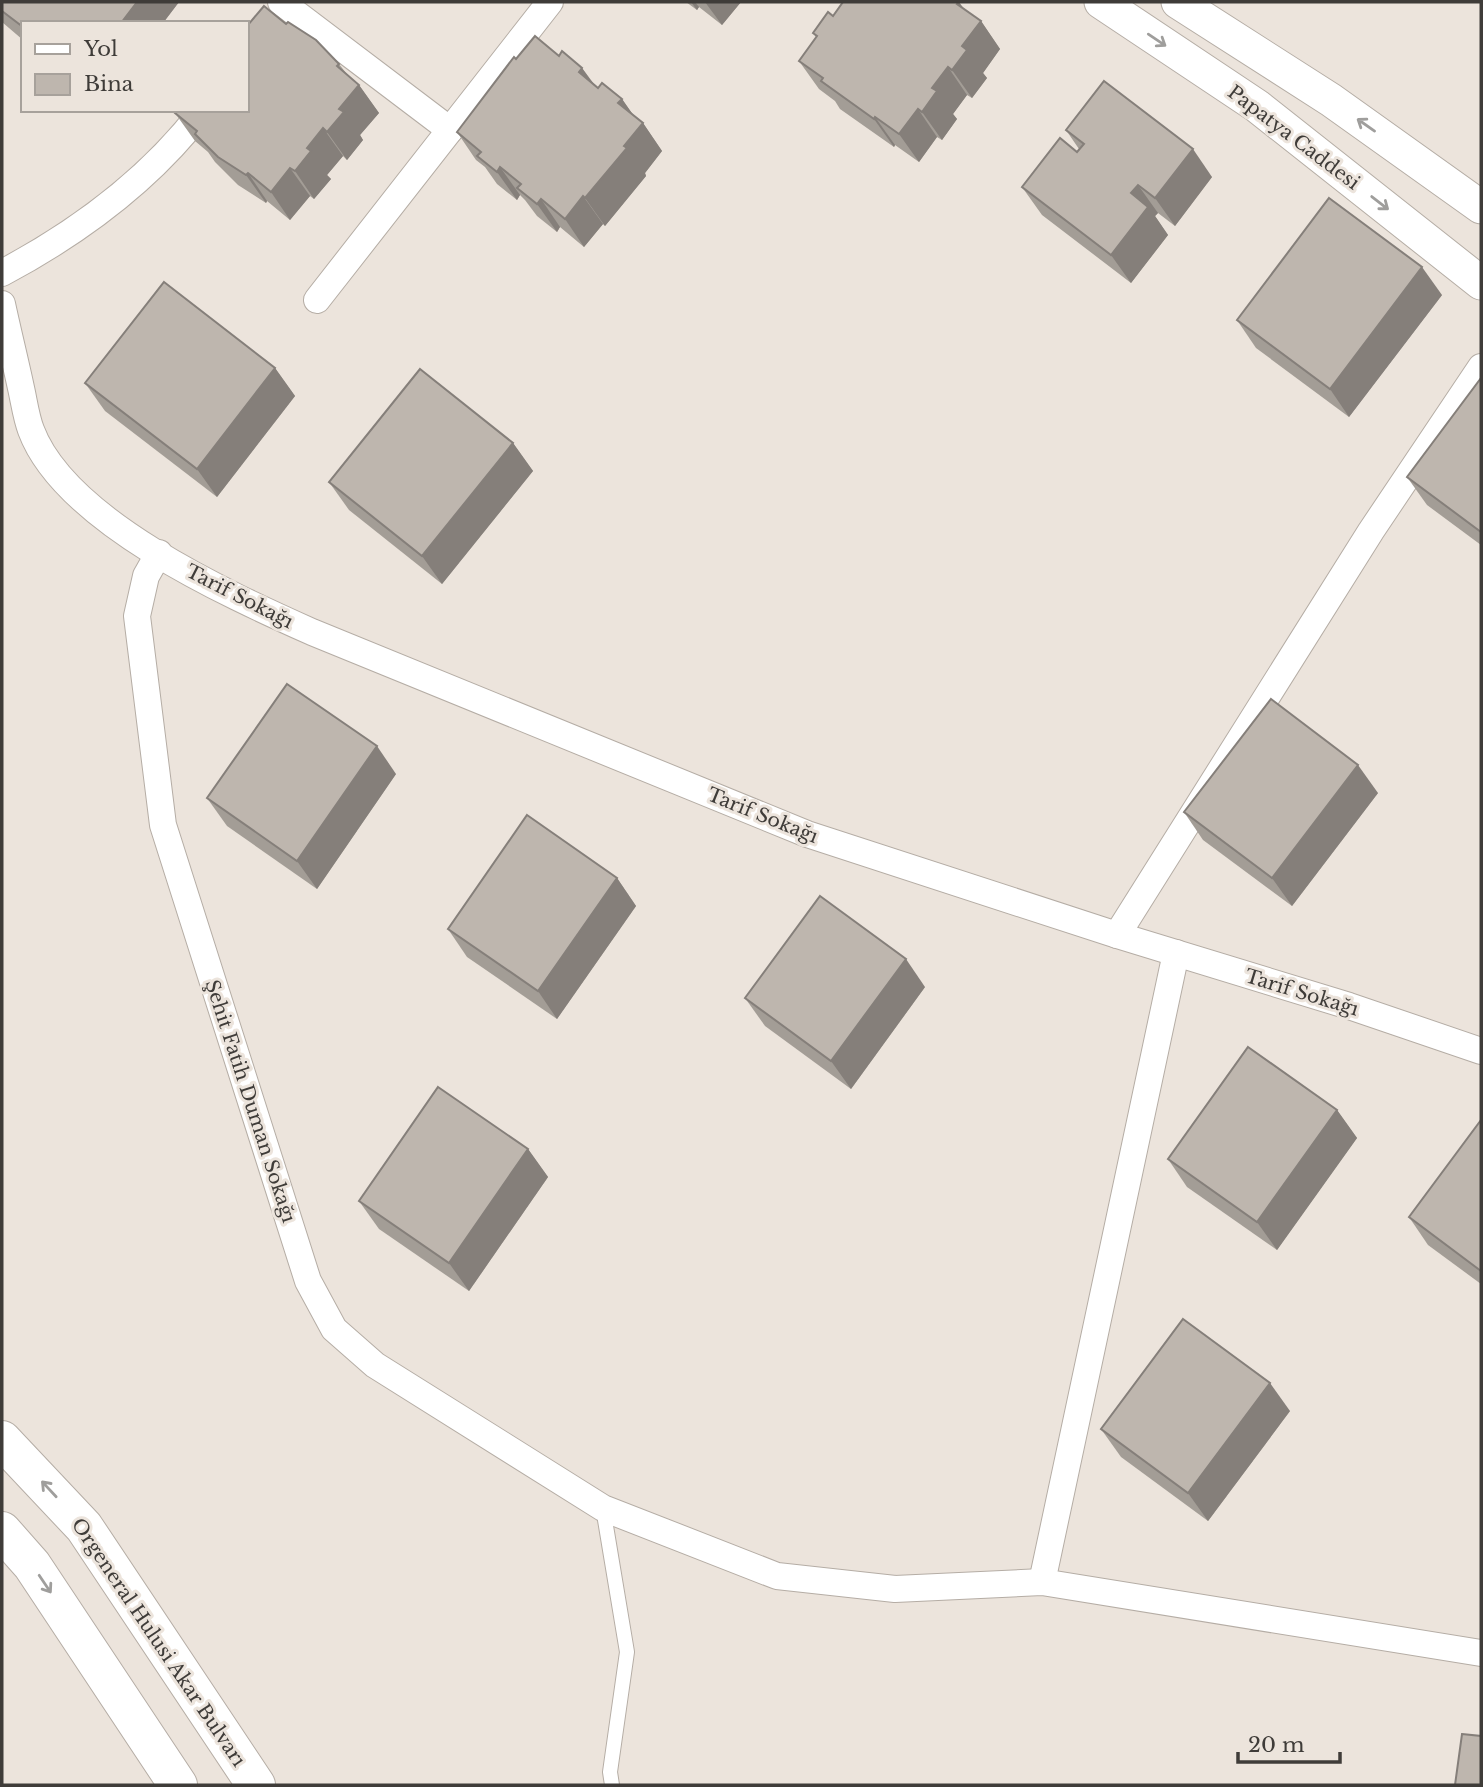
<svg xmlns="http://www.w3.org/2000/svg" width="1483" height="1787" font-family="'Libre Baskerville',serif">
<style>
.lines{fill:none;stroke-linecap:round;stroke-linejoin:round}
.service-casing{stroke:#b5ada5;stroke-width:16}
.minor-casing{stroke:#b5ada5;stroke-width:28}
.tertiary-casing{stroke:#b5ada5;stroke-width:35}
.primary-casing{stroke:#b5ada5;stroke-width:40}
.service{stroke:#fff;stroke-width:14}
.minor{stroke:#fff;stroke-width:26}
.tertiary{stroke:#fff;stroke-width:33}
.primary{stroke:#fff;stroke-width:38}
.wall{fill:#a39d96}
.shaded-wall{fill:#857f7a}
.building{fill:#beb6ae;stroke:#857f7a;stroke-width:2}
.oneway{stroke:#9f9e9c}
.labels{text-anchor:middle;stroke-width:6;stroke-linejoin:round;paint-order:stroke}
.street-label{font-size:19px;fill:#3f3c39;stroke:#ece4dc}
</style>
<rect width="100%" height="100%" fill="#ece4dc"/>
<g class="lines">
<defs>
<polyline id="service" points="603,1508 627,1652 610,1772 612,1785"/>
<g id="minor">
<polyline points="281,2 450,130"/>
<path d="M2,273C79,232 149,181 203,110"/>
<polyline points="317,300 550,2"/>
<path d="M2,304C8,332 15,360 21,388C24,401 26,417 31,430C65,521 227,594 312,632L807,834L1117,935L1349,1006L1481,1051"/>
<polyline points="159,553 146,576 137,616 163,825 308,1281 334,1329 375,1365 603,1508 777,1576 895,1589 1042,1582 1481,1653"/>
<polyline points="1117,935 1371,531 1481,367"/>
<polyline points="1042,1582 1176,953"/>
</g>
<g id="tertiary">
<polyline points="1101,2 1257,106 1481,283"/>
<polyline points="1178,2 1331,100 1481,207"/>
</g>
<g id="primary">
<polyline points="2,1440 84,1527 256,1785"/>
<polyline points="2,1531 32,1565 178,1785"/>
</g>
</defs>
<use href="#service" class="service-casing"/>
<use href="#minor" class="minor-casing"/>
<use href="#tertiary" class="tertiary-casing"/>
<use href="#primary" class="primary-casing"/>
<use href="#service" class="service"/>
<use href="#minor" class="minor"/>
<use href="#tertiary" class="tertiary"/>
<use href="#primary" class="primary"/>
</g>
<g class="wall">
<polygon points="2,2 179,2 163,23 23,23 23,40 2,22"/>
<polygon points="686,2 741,2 722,25 699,7 697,10"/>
<polygon points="965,10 981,21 1000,49 983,73 987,78 972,98 967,95 953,114 957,119 942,140 937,137 919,162 895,145 894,147 840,109 835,101 819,89 799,61 816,37 813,33 833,16"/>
<polygon points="286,24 339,64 346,73 359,85 379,113 360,135 363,140 347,160 343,156 327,175 331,179 314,199 310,196 290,220 267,201 266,203 238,185 215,162 208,152 195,141 175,113"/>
<polygon points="559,56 582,68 594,84 598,88 622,99 633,115 643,123 662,151 645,173 646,176 605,226 603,224 584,247 560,227 557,232 537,216 525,200 520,195 517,200 497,184 485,167 476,160 457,132 516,59"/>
<polygon points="1066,130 1212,177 1175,226 1158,213 1155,216 1168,235 1131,283 1042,215 1022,187 1077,152 1079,149"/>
<polygon points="1442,295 1349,417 1256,348 1237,320"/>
<polygon points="275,368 295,396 217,497 105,411 85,383"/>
<polygon points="1481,378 1481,545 1427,505 1407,477"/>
<polygon points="513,443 533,471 442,584 349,510 329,482"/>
<polygon points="396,774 317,889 227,826 207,798"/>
<polygon points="1378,793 1292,906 1203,840 1184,812"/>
<polygon points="617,878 636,906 557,1019 467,957 448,929"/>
<polygon points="925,987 851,1089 765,1026 745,998"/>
<polygon points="1337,1110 1357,1138 1277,1250 1187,1187 1168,1159"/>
<polygon points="1481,1120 1481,1284 1428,1245 1409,1217"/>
<polygon points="528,1149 548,1177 469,1291 379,1229 359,1201"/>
<polygon points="1290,1411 1208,1521 1121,1457 1101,1429"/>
</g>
<g class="shaded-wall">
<polygon points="137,2 179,2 163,23 121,23"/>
<polygon points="691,2 695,2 699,7 697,10"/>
<polygon points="705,2 741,2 722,25"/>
<polygon points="959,2 977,27 981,21 1000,49 983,73 987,78 972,98 952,70 962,46 957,4"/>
<polygon points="948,67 967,95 953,114 957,119 942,140 922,112 932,88"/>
<polygon points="582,68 602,96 579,72"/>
<polygon points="359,85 379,113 360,135 363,140 347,160 327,132 339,109"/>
<polygon points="622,99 641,126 643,123 662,151 645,173 646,176 605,226 585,198 624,146 618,103"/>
<polygon points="918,109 937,137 919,162 899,134"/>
<polygon points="875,117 895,145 894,147 874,119"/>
<polygon points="323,128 343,156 327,175 331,179 314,199 295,171 307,148"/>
<polygon points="1193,149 1212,177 1175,226 1155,198"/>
<polygon points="500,167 520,195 517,200 497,172"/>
<polygon points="290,168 310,196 290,220 271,192"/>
<polygon points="248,173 267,201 266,203 246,175"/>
<polygon points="1138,185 1158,213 1155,216 1168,235 1131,283 1111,255 1131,193"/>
<polygon points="583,196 603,224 584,247 565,219"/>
<polygon points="541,199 560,227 557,232 537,204"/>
<polygon points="1422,267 1442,295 1349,417 1330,389"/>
<polygon points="275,368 295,396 217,497 197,469"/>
<polygon points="513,443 533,471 442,584 422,556"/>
<polygon points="377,746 396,774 317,889 297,861"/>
<polygon points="1358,765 1378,793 1292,906 1272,878"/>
<polygon points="617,878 636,906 557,1019 538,991"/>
<polygon points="906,959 925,987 851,1089 831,1061"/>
<polygon points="1337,1110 1357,1138 1277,1250 1257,1222"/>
<polygon points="528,1149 548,1177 469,1291 449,1263"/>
<polygon points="1270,1383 1290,1411 1208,1521 1188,1493"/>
</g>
<g class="building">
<polygon points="2,2 137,2 121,23 23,23 23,27 2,11"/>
<polygon points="843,2 959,2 957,4 981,21 962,46 967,50 952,70 948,67 932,88 937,91 922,112 918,109 899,134 875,117 874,119 821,81 823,78 799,61 817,36 813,33 828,12 833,16"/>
<polygon points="264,6 286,24 288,22 316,40 339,64 337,66 359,85 339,109 344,112 327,132 323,128 307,148 311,151 295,171 290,168 271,192 248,173 246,175 218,157 195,134 197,131 175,113 177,110 247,110 247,26"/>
<polygon points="535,36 559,56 562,51 582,68 579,72 598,88 602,83 622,99 618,103 643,123 624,146 627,148 585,198 583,196 565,219 541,199 537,204 517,188 521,184 500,167 497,172 477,156 481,152 457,132 514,57 516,59"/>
<polygon points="1104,81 1193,149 1155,198 1138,185 1131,193 1148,207 1111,255 1022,187 1060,138 1077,152 1084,144 1066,130"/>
<polygon points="1329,198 1422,267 1330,389 1237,320"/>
<polygon points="164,282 275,368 197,469 85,383"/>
<polygon points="420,369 513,443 422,556 329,482"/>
<polygon points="1481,378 1481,532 1407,477"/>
<polygon points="287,684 377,746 297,861 207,798"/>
<polygon points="1271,699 1358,765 1272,878 1184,812"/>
<polygon points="527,815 617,878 538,991 448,929"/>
<polygon points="820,896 906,959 831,1061 745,998"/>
<polygon points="1248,1047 1337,1110 1257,1222 1168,1159"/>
<polygon points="438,1087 528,1149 449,1263 359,1201"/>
<polygon points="1481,1120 1481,1271 1409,1217"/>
<polygon points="1183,1319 1270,1383 1188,1493 1101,1429"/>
<polygon points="1462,1734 1481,1736 1481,1785 1455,1785"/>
</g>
<defs><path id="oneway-shaft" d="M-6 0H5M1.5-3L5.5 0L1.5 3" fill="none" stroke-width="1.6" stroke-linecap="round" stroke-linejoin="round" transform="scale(1.75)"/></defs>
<g class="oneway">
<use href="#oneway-shaft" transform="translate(1157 40) rotate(34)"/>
<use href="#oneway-shaft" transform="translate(1366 125) rotate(-145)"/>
<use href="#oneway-shaft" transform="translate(1380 203) rotate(38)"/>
<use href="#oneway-shaft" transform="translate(49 1489) rotate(-133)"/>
<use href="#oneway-shaft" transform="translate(45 1584) rotate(56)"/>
</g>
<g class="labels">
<g class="street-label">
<text transform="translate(1294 137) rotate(37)" y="7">Papatya Caddesi</text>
<text transform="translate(240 596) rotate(27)" y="7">Tarif Sokağı</text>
<text transform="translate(763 815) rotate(22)" y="7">Tarif Sokağı</text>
<text transform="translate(1302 992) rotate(17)" y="7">Tarif Sokağı</text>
<text transform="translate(251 1101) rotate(72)" y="7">Şehit Fatih Duman Sokağı</text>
<text transform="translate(159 1642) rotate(56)" y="7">Orgeneral Hulusi Akar Bulvarı</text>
</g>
</g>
<rect width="1483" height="1787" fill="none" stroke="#3f3c39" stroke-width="7"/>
<rect x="21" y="21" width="228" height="91" fill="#ece4dc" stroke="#a7a19b" stroke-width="2"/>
<rect x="35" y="44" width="35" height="10" fill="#ffffff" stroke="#a7a19b" stroke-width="2"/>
<text x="84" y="56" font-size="21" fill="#3f3c39">Yol</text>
<rect x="35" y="74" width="35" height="21" fill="#beb6ae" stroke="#a7a19b" stroke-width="2"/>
<text x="84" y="91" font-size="21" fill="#3f3c39">Bina</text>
<path d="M1238 1752v10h102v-10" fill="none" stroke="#3f3c39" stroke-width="3.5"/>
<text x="1248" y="1752" font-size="21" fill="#3f3c39" stroke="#ece4dc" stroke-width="5" paint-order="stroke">20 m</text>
</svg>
